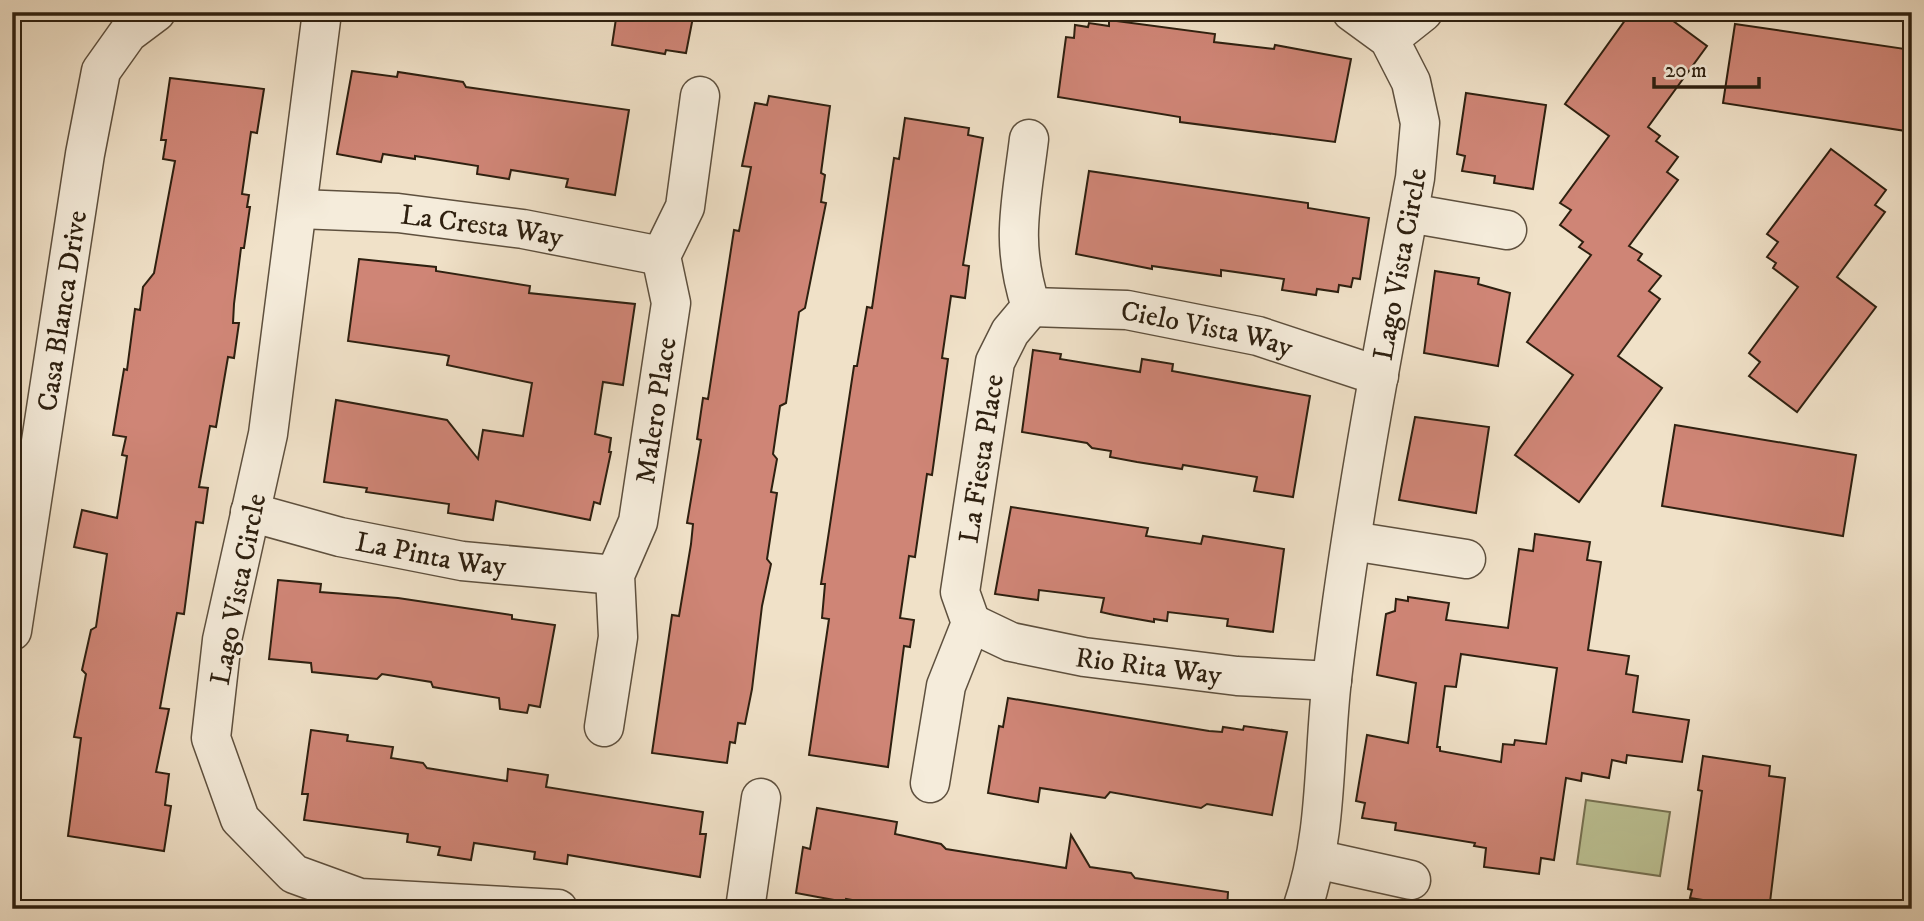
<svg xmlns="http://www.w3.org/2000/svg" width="1924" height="921" font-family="'IM FELL DW Pica',serif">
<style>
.green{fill:#bcc294;stroke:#757152;stroke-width:2}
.building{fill:#cf8576;stroke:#2e2010;stroke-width:2;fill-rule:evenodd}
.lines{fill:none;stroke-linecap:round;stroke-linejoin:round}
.minor-casing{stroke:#5e503e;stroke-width:41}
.minor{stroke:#f5ecdb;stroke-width:38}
.labels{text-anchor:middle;stroke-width:6;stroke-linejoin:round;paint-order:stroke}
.street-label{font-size:28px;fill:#2e2010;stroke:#f5ecdb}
</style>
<rect width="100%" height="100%" fill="#f0e1c8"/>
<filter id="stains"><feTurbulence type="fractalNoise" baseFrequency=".00286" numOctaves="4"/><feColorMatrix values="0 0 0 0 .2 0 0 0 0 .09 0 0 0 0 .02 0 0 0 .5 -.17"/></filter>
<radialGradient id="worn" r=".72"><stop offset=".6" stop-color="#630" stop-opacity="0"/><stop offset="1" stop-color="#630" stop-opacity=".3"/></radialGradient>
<polygon class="green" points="1586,800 1670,812 1660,876 1577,864"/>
<g class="building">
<polygon points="617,12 694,12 686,53 666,50 665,54 612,45"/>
<polygon points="1631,12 1661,12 1707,46 1648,127 1660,136 1656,141 1678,157 1667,172 1678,180 1629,246 1642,254 1638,260 1661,276 1649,291 1660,299 1618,356 1662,388 1579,502 1515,455 1573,375 1527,342 1591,255 1579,247 1583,242 1560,225 1571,210 1560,203 1609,136 1565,104"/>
<polygon points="1109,20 1215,34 1214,42 1274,49 1275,45 1351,59 1335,142 1180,122 1180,117 1058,97 1066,37 1074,38 1075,25 1088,27 1089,23 1109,26"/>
<polygon points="1735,24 1912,50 1912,93 1906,131 1723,103"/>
<polygon points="352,71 397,77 398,72 463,82 466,87 629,110 615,195 566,187 568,179 511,170 509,179 477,174 478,166 415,156 415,159 383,154 381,162 337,154"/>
<polygon points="170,78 264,89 257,133 251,132 242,194 249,195 247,207 250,207 244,248 241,248 234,304 233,323 239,323 234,358 228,357 216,427 210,426 199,487 208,488 203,523 196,522 184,614 177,613 160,708 169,709 156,772 169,774 165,805 171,806 164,851 68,836 81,738 74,737 86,674 82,670 91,630 96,627 107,554 74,547 82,510 117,518 127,456 122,455 126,437 113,435 124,369 127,370 135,309 140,310 143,287 154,273 175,161 163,159 166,140 161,140"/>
<polygon points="1466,93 1546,105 1533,189 1494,183 1495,176 1462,171 1465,156 1457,154"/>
<polygon points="769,96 830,106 821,173 825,175 821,202 826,203 805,308 799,312 786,403 780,406 773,454 777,459 771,492 777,493 767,559 771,564 762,606 752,689 745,724 738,723 735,743 730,742 727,763 652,753 672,615 679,616 691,544 693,524 687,523 701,440 697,439 703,398 708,399 734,230 739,231 751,167 742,166 755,103 767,105"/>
<polygon points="905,118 969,128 968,135 983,138 963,265 969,266 965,298 951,296 942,358 948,359 932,475 927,474 915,557 909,556 900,618 914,620 910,647 904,646 888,767 809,755 829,619 822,618 825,584 821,584 854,366 857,366 867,307 872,308 894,158 899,159"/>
<polygon points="1831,149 1886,190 1875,205 1885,212 1837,277 1876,307 1797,412 1749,376 1760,362 1749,353 1798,287 1773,268 1776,263 1767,257 1778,242 1767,234"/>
<polygon points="1089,171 1308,203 1308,208 1369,218 1360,279 1353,278 1351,287 1339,285 1338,292 1317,289 1316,295 1282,290 1284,279 1221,270 1221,276 1152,266 1152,269 1076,254"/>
<polygon points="359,259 436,267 436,271 530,286 529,293 635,304 623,385 603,382 595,434 611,438 609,452 611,452 600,504 594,502 590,520 496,501 493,520 448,513 449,504 366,492 367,488 324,482 336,400 447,420 478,459 483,430 523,436 532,383 447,365 449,356 445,355 348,341"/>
<polygon points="1435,271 1479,278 1478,284 1510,293 1498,366 1424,353"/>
<polygon points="1033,350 1061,354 1060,359 1140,372 1142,359 1173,364 1172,371 1310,396 1293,497 1254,491 1257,477 1183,465 1182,469 1137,462 1110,457 1111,451 1092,448 1087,443 1022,432"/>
<polygon points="1415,417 1489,427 1476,513 1399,500"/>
<polygon points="1675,425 1856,455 1843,536 1662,506"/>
<polygon points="1011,507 1148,528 1146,536 1201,544 1203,536 1284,549 1273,632 1227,626 1228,619 1168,612 1167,621 1154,619 1154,622 1114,615 1101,612 1104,598 1039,590 1038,600 995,594"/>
<path d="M1535,534L1590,542L1587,560L1601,562L1588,650L1629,656L1626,674L1638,676L1633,712L1689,720L1682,762L1627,755L1626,763L1612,760L1609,778L1582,773L1581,781L1566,778L1554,860L1541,858L1539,874L1484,867L1486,848L1474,846L1475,843L1395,830L1396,823L1362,818L1365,803L1356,801L1367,735L1408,743L1416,683L1377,675L1386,614L1395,611L1396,599L1408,601V597L1449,603L1446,620L1508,628L1519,549L1533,551ZM1461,654L1557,668L1546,744L1515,740L1514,745L1503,744L1501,762L1440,751V747H1437L1445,686L1456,687Z"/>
<polygon points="278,580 321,584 320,592 398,598 512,615 512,619 555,625 540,707 529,705 527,713 500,709 499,698 433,687 431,682 382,674 377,679 312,672 311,663 269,659"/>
<polygon points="1008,698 1209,731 1222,732 1223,727 1243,730 1244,726 1287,732 1272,815 1207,804 1201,808 1110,792 1105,798 1040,788 1038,802 988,793 999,726 1003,727"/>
<polygon points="311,730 348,735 347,741 393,747 391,758 423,763 427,768 507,781 508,769 548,775 546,787 703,812 700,834 706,834 700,877 568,855 567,864 534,859 535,852 474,843 471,860 438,855 440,847 407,842 408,834 304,820 308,794 302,794"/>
<polygon points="1703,756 1770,766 1769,776 1785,778 1770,902 1750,900 1748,907 1690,898 1692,890 1688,889 1702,791 1698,790"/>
<polygon points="817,808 897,822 895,834 941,844 946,849 1066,868 1071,835 1090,867 1131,873 1135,878 1228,892 1227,909 929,909 881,901 880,905 846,899 845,902 796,893 803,847 810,849"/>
</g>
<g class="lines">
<defs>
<g id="minor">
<polyline points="322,12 268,434 222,640 211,738 240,819 294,874 360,898 558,909"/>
<polyline points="1389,39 1423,12"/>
<path id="s1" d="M299,209L398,213L523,229L661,256"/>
<polyline points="1409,213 1507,230"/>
<path id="s2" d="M1031,307L1127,310L1258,336L1379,376"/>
<path id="s3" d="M250,512L340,537L462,561L615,575"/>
<polyline points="1352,541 1466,559"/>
<path id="s4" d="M971,623L1011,642L1084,657L1237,676L1332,681"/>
<path id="s5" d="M12,631L85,154L101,71L128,33L156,12"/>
<path id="s6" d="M604,727L618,637L615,575L638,522L671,303L661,256L685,207L700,96"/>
<path id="s7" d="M930,783L946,686L971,623L960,592L995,362L1010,332L1031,307C1010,242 1021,205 1029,139"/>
<polyline points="1316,859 1411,880"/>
<polyline points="745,909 761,798"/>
<path id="s8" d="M1302,909C1328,835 1323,756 1332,679C1352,511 1384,344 1415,178L1420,123L1411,82L1389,39L1352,12"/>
</g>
</defs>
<use href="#minor" class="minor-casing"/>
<use href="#minor" class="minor"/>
</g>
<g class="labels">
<g class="street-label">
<text dy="10" stroke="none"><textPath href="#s1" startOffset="184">La Cresta Way</textPath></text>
<text dy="10" stroke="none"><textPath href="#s8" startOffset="653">Lago Vista Circle</textPath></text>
<text dy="10" stroke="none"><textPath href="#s5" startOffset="324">Casa Blanca Drive</textPath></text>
<text dy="10" stroke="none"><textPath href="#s2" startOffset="178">Cielo Vista Way</textPath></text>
<text dy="10" stroke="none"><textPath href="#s6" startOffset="324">Malero Place</textPath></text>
<text dy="10" stroke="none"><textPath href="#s7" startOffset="334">La Fiesta Place</textPath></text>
<text dy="10" stroke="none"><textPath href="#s3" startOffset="186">La Pinta Way</textPath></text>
<text transform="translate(237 589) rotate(-79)" y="10">Lago Vista Circle</text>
<text dy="10" stroke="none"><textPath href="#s4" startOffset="184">Rio Rita Way</textPath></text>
</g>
</g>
<rect width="1924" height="921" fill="none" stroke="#f0e1c8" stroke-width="42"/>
<rect x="14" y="14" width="1896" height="893" fill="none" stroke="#2e2010" stroke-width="3.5"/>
<rect x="21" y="21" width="1882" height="879" fill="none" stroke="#2e2010" stroke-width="2"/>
<path d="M1654 77v10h105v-10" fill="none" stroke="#2e2010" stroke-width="3.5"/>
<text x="1665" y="77" font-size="21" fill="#2e2010" stroke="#f5ecdb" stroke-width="5" paint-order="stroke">20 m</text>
<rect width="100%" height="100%" filter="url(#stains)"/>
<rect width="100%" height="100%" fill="url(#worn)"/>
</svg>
